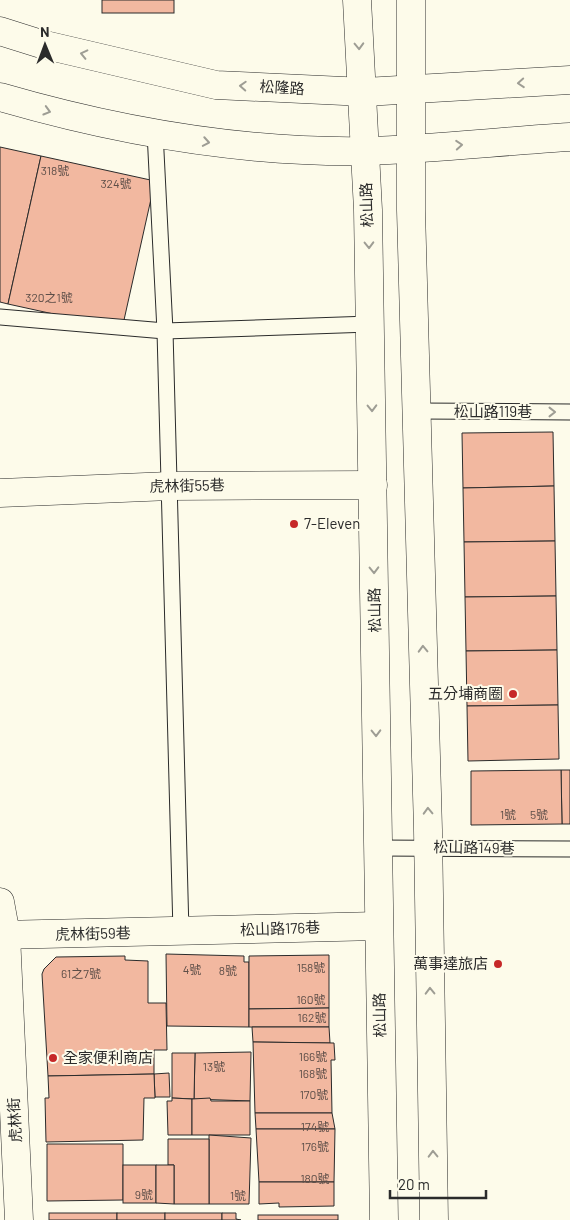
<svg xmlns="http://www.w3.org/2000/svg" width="570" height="1220" font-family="Barlow,'Noto Sans TC',sans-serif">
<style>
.building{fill:#f2b8a0;stroke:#2b2b2b}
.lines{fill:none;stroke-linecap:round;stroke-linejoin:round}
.lane-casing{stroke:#2b2b2b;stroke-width:17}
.street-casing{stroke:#2b2b2b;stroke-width:29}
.secondary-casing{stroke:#2b2b2b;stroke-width:29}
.lane{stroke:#fdfbea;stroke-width:15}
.street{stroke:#fdfbea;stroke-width:28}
.secondary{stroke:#fdfbea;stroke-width:28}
.oneway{stroke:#9e9d94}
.poi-dot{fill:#c62828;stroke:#fdfbea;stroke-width:2}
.labels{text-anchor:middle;stroke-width:4;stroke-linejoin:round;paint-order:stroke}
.number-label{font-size:12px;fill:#5d4e48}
.street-label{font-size:15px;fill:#2b2b2b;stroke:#fdfbea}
.poi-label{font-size:15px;fill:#2b2b2b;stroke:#fdfbea;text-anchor:start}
</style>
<rect width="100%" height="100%" fill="#fdfbea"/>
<g class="building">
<rect x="102" y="0" width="72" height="13"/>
<polygon points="0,147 41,156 8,304 0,302"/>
<polygon points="41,156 155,181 122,329 8,304"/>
<polygon points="553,432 554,486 463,488 462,433"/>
<polygon points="554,486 555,541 464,542 463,488"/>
<polygon points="555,541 556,596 465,597 464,542"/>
<polygon points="556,596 557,650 466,651 465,597"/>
<polygon points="557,650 558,705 467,706 466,651"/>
<polygon points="558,705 559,759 468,761 467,706"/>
<polygon points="561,770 570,770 570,824 562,824"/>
<polygon points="561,770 562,824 471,825 471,771"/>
<polygon points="166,954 244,956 244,962 249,962 249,1027 167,1026"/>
<polygon points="329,955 329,1008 249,1009 249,956"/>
<polygon points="125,956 125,960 148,961 148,1003 166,1003 167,1050 154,1050 154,1074 48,1076 42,974 44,969 56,957"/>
<polygon points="329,1008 329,1027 249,1027 249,1009"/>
<polygon points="252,1027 329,1027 330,1043 253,1042"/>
<polygon points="253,1042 334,1043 335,1060 331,1060 332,1113 255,1113"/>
<polygon points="251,1052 250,1101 194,1099 195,1053"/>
<polygon points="172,1053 195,1053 194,1099 172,1098"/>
<polygon points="169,1073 170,1097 155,1097 154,1074"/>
<polygon points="154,1074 155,1098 144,1098 143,1140 46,1142 45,1098 49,1098 48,1076"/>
<polygon points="172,1098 192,1099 192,1135 168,1135 167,1101 172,1101"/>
<polygon points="210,1098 211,1101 250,1101 250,1135 192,1135 192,1099"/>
<polygon points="255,1113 332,1113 335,1129 256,1129"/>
<polygon points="256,1129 335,1129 334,1182 259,1182"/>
<polygon points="209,1135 251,1138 249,1204 209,1204"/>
<polygon points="168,1139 209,1139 209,1204 174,1204 174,1165 168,1165"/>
<polygon points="47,1144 123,1144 123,1200 47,1201"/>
<rect x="123" y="1165" width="33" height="38"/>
<polygon points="156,1165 174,1165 174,1204 156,1203"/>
<polygon points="259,1182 334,1182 334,1206 279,1207 279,1203 259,1204"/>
<rect x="49" y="1213" width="68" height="7"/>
<rect x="117" y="1213" width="48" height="7"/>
<rect x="165" y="1213" width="57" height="7"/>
<polygon points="222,1213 236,1213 236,1219 241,1220 222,1220"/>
<rect x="258" y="1215" width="80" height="5"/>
</g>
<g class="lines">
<defs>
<g id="lane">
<polyline points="155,132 165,331 181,932"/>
<polyline points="0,317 165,331 370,324"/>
<polyline points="416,411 570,412"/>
<polyline points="377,848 570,849"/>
</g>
<g id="street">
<polyline points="0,493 170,486 373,485"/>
<polyline points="0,902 6,935 19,1220"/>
<polyline points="0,935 378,926"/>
</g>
<g id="secondary">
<polyline points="357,0 368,210 384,1220"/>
<polyline points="411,0 411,210 428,830 434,1220"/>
<polyline points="0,31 41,44 216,85 365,92 570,80"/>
<path d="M0,97C117,131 244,153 366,151C434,149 502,141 570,137"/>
</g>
</defs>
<use href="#lane" class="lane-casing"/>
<use href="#street" class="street-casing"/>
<use href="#secondary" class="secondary-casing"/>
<use href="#lane" class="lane"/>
<use href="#street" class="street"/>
<use href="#secondary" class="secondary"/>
</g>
<defs><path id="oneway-chevron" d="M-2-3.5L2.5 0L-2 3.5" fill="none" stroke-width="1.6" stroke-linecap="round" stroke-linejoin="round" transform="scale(1.25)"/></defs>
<g class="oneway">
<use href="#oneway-chevron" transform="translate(359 46) rotate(88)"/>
<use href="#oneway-chevron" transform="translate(84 54) rotate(-167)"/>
<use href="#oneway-chevron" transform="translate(521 83) rotate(176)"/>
<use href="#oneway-chevron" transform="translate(243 86) rotate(-177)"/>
<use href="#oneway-chevron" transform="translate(47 111) rotate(16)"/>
<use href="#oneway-chevron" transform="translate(206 142) rotate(10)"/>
<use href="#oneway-chevron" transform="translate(459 145) rotate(-4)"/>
<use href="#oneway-chevron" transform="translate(369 245) rotate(89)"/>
<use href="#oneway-chevron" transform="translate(372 408) rotate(89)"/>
<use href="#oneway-chevron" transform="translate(552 412)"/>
<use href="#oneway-chevron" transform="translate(374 570) rotate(89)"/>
<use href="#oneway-chevron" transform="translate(423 649) rotate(-92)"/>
<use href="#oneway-chevron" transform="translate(376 733) rotate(89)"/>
<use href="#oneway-chevron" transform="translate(428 811) rotate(-92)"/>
<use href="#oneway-chevron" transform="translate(430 991) rotate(-91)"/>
<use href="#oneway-chevron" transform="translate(433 1154) rotate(-91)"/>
</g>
<g class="poi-dot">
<circle cx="294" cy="524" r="5"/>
<circle cx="513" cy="694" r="5"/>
<circle cx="498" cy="964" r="5"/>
<circle cx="53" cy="1058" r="5"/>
</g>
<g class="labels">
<g class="number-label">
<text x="55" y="175">318號</text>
<text x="116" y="188">324號</text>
<text x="49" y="302">320之1號</text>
<text x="508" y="819">1號</text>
<text x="539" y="819">5號</text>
<text x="311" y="972">158號</text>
<text x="192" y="974">4號</text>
<text x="228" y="975">8號</text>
<text x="81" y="978">61之7號</text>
<text x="311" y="1004">160號</text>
<text x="312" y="1022">162號</text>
<text x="313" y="1061">166號</text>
<text x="214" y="1071">13號</text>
<text x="313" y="1078">168號</text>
<text x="314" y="1099">170號</text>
<text x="315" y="1131">174號</text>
<text x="315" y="1151">176號</text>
<text x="315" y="1183">180號</text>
<text x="144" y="1199">9號</text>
<text x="238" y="1200">1號</text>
</g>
<g class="street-label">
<text transform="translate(282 88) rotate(3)" y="5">松隆路</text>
<text transform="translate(367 205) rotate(-92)" y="5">松山路</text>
<text x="493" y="417">松山路119巷</text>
<text transform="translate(187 486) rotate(-1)" y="5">虎林街55巷</text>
<text transform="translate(375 610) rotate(-91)" y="5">松山路</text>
<text transform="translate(474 848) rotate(1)" y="5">松山路149巷</text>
<text transform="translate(280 929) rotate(-2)" y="5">松山路176巷</text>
<text transform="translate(93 934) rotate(-1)" y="5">虎林街59巷</text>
<text transform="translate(380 1015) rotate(-91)" y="5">松山路</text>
<text transform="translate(15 1120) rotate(-93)" y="5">虎林街</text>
</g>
<g class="poi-label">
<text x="304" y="529">7-Eleven</text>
<text x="503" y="699" text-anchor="end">五分埔商圈</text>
<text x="488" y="969" text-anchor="end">萬事達旅店</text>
<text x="63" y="1063">全家便利商店</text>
</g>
</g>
<g transform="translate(45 45) rotate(359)" stroke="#fdfbea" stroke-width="4" paint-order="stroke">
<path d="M0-4L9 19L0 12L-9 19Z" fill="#2b2b2b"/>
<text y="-8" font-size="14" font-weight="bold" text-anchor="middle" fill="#2b2b2b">N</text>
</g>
<path d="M390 1190v8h96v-8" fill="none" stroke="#2b2b2b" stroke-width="2.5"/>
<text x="398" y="1190" font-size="15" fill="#2b2b2b" stroke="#fdfbea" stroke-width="4" paint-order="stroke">20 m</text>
</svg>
